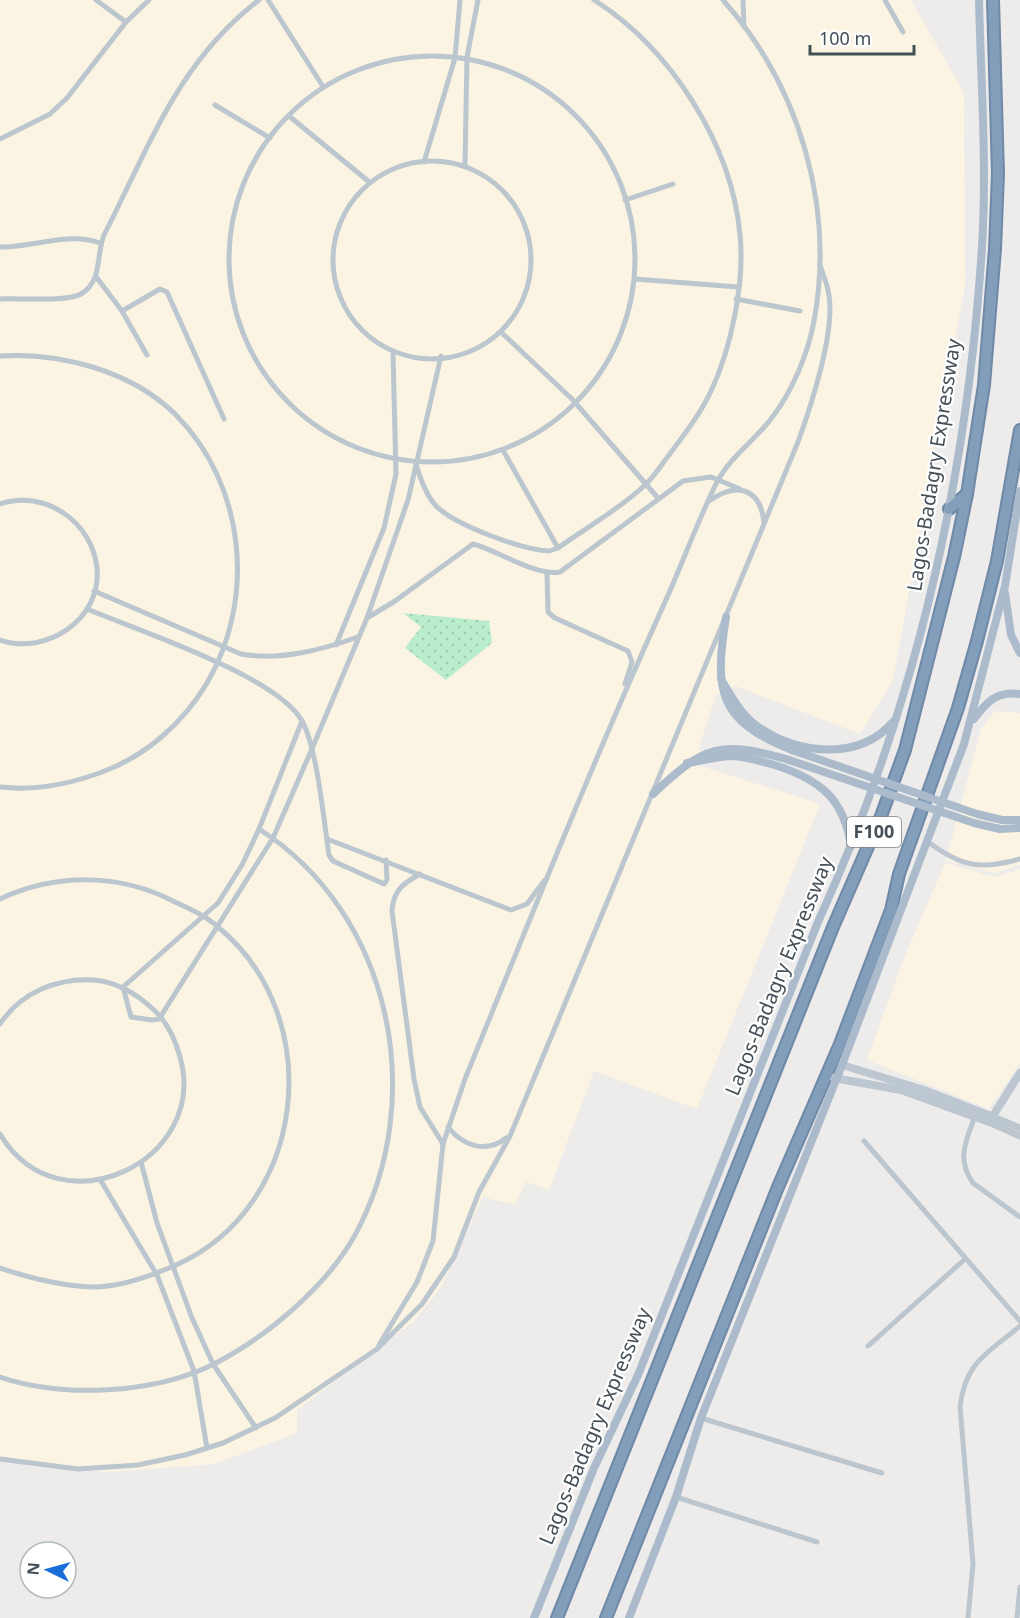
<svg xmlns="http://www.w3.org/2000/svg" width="1020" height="1618" font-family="'Noto Sans',sans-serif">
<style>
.commercial{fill:#fbf4e3}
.grass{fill:url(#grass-dots)}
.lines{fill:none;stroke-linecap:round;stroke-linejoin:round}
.motorway-casing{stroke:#6f89a6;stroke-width:14}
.minor{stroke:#bcc6ce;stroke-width:5}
.tertiary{stroke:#bcc6ce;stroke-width:7}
.secondary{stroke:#bcc7d2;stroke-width:8}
.primary{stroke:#abbbcb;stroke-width:8}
.motorway{stroke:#839ebb;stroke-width:10}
.primary-bridge{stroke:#abbbcb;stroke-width:8}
.labels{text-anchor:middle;stroke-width:4.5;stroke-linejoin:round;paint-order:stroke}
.shield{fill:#fff;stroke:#7c848a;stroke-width:1.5}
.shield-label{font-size:18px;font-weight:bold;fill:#444f58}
.street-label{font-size:20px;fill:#444f58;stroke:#fff}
</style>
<defs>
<pattern id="grass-dots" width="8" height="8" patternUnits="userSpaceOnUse" patternTransform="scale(1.5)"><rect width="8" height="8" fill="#b9edcd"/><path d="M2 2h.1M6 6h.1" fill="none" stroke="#a0cdb2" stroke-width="1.8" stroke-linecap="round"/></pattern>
</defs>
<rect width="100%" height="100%" fill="#eeebeb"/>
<g class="commercial">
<polygon points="0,0 911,0 964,93 965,285 893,680 860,734 735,686 716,695 700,744 698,765 820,804 697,1109 594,1071 549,1190 526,1182 515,1205 483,1197 440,1289 414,1321 297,1410 297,1433 214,1464 110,1472 31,1466 0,1458"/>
<polygon points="995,711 1020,713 1020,865 994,873 946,860 981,729"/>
<polygon points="945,863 995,877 1020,869 1020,1063 989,1109 867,1060 904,958"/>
</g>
<polygon class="grass" points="403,613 489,621 492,643 446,680 405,648 421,627"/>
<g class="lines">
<defs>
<g id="motorway">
<polyline points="949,509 967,494"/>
<polyline points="557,1618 833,927 880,819 905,750 954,557 967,494 984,385 995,249 998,174 993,0"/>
<polyline points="606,1618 778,1187 840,1044 891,910 899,874 958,708 977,641 997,561 1020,430"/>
</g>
</defs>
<use href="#motorway" class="motorway-casing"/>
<g class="minor">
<polyline points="96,0 126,22"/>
<polyline points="268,0 322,85"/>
<polyline points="743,0 744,27"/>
<polyline points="885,0 903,32"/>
<circle cx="432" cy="259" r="203"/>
<polyline points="215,105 270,138"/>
<polyline points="289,116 368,181"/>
<polyline points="0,139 50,114 67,98 126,22 149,0"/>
<circle cx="432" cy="260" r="99"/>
<polyline points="424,162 455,58 460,0"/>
<polyline points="465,165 467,57 478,0"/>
<polyline points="625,200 673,184"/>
<path d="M0,247C34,248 67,231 100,243"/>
<polyline points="97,278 122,311 147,355"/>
<polyline points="635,279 738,287"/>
<path d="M0,299C18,298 68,302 81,294C104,280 95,253 105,233C150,145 178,62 259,0"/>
<polyline points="736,299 800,311"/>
<polyline points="122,311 160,289 167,292 224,419"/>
<polyline points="502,333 572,399 658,498"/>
<path d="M0,356C60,352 132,371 176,415C246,486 256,599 207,683C183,723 146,756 102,772C70,784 34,791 0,787"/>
<polyline points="504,452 558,548"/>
<path d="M416,464C420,478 426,495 436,506C455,525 522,550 549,551L558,548C587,527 621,508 646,484C654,476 660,467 666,459C682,437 700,415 711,391C731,349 745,282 740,235C732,144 670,48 594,0"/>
<path d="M709,501C735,482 760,487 764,522"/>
<path d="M0,504C44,489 92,521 97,568C102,619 46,656 0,640"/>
<polyline points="547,573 548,612 555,618 628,651 632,662 625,684"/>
<path d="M94,591L241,654C280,661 321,650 358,637"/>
<path d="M87,609C137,630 277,676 302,721C317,747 324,822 329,855L333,861L384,884L387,880L386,860"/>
<path d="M367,618L395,601L473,544C497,550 537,577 560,572L683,481L711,477L740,489"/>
<polyline points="336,645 384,528 396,474 393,354"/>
<polyline points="302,721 259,829 242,865 218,903 123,987 131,1017 152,1020 159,1019 273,838 311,751 367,618 408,500 441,356"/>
<polyline points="327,839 511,910 527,904 544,881"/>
<path d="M928,842C962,867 980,870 1020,859"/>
<path d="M420,874C404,883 393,890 392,911L414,1079L420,1107L443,1144"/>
<path d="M0,899C56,873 120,873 175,902C190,909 206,916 218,927C328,1017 307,1207 176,1265C151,1276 121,1287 93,1287C61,1286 30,1278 0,1268"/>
<path d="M0,1024C21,992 57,978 94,980C117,982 137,994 154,1010C168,1023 175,1038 180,1057C210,1161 59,1233 0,1134"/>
<path d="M975,1116C966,1141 956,1159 973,1183L1020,1217"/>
<path d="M448,1127C463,1146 486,1154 506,1138"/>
<polyline points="864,1141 1020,1321"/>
<polyline points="141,1162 157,1223 192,1318 213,1364 256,1428"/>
<polyline points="101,1181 157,1275 194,1371 207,1448"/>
<path d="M379,1345L417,1282L433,1241L443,1144L465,1079C530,919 594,759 665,602C683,562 698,520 717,482C730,457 755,440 771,419C792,392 808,354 814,321C835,207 800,87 723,0"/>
<polyline points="868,1346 965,1259"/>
<path d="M0,1377C63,1398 152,1394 212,1365C266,1338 326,1287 355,1235C429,1099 392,914 259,829"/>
<polyline points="701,1418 882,1473"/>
<path d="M0,1459L78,1469L138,1465L185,1455L223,1443L275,1418L377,1349L422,1304L454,1257L479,1192L510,1136L798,442C811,406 835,333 829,296C828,285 823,275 820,265"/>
<polyline points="676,1497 817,1542"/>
<path d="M968,1618L973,1564L960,1406C966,1361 988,1353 1020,1326"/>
<polyline points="1017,1618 1020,1587"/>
</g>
<g class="tertiary">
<polyline points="991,1116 1020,1128"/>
<polyline points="989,1122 1020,1136"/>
</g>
<g class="secondary">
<polyline points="842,1065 924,1090 991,1116"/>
<polyline points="834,1078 901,1090 989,1122 1020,1073"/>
</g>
<g class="primary">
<polyline points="1005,593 1011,635 1020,653"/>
<path d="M726,617C714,691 718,721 792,750"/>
<path d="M721,679C731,696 741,715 757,726C798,755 859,761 893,722"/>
<path d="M974,719C987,701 997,691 1020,694"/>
<path d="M687,763C702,761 717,756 733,756C749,757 763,762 778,766C822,781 844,800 851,846"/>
<path d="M653,794C705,745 720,740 789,760"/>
<path d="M534,1618L594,1468L638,1375L818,922C915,709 967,480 982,247C987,165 981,82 979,0"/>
<polyline points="629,1618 676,1497 701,1418 842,1065 964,744 1005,586 1020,491"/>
</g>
<use href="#motorway" class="motorway"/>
<g class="primary-bridge">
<polyline points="792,750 977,814 1002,820 1020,820"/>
<polyline points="789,760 974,823 1000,829 1020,828"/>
</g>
</g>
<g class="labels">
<rect class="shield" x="847" y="817" width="54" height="30" rx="4.5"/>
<g class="shield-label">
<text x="874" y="838">F100</text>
</g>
<g class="street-label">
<text transform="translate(934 465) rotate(-81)" y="7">Lagos-Badagry Expressway</text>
<text transform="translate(779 976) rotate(-68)" y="7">Lagos-Badagry Expressway</text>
<text transform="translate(595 1426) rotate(-67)" y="7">Lagos-Badagry Expressway</text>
</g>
</g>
<g transform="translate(48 1570) rotate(275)"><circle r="28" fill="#ffffff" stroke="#b4b9bc" stroke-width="1.5"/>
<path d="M0-4.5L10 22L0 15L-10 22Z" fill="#1b6dd9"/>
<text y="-9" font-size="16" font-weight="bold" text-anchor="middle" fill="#444f58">N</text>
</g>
<path d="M810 45v9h104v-9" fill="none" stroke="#444f58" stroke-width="3"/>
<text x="819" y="45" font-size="18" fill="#444f58" stroke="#ffffff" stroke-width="4.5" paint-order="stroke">100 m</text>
</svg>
